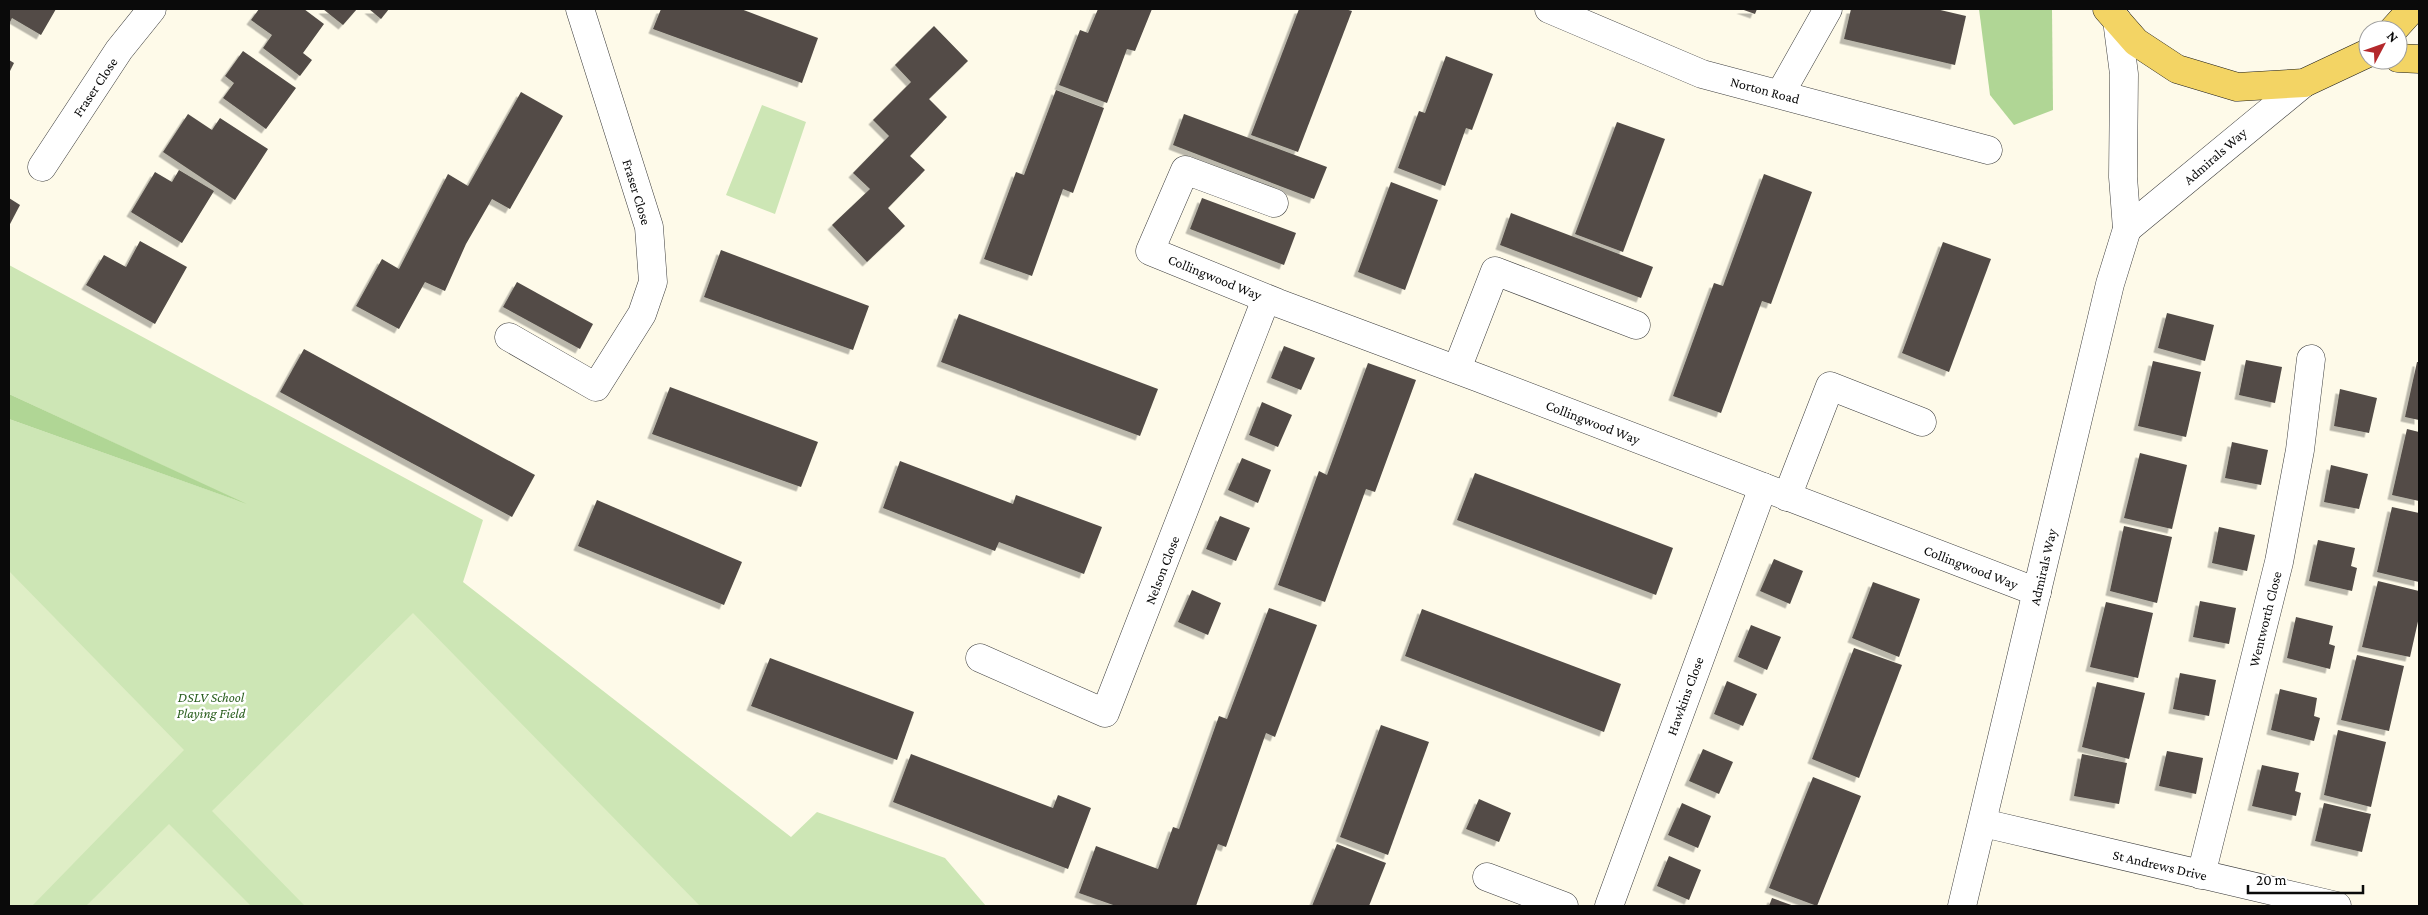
<svg xmlns="http://www.w3.org/2000/svg" width="2428" height="915" font-family="'Crimson Pro',serif">
<style>
.green{fill:#cde6b5}
.forest{fill:#b0d695}
.pitch{fill:#dfeec6}
.building{fill:#524c47;filter:url(#shadow)}
.lines{fill:none;stroke-linecap:round;stroke-linejoin:round}
.minor-casing{stroke:#3d3d3d;stroke-width:29}
.major-casing{stroke:#1b1b1b;stroke-width:29}
.minor{stroke:#fff;stroke-width:28}
.major{stroke:#f3d464;stroke-width:28}
.labels{text-anchor:middle;stroke-width:5;stroke-linejoin:round;paint-order:stroke}
.street-label{font-size:14px;fill:#0a0a0a;stroke:#fff}
.park-label{font-size:14px;font-style:italic;fill:#2a5e1e;stroke:#fff}
</style>
<defs>
<filter id="shadow"><feDropShadow dx="-4.5" dy="4.5" stdDeviation="0" flood-color="#0004"/></filter>
</defs>
<rect width="100%" height="100%" fill="#fefae9"/>
<g class="green">
<polygon points="762,105 806,122 775,214 726,195"/>
<polygon points="9,265 483,520 463,582 791,837 817,812 945,858 986,906 9,906 9,419 239,501 9,394"/>
</g>
<g class="forest">
<polygon points="1979,9 2052,9 2053,110 2014,125 1990,95"/>
<polygon points="9,394 247,504 9,419"/>
</g>
<g class="pitch">
<polygon points="9,571 184,750 32,906 9,906"/>
<polygon points="413,613 700,906 305,906 212,811"/>
<polygon points="169,824 251,906 86,906"/>
</g>
<g class="building">
<polygon points="9,9 56,9 41,35 12,18 9,24"/>
<polygon points="259,9 304,9 324,24 303,53 312,60 300,76 263,48 272,35 251,20"/>
<polygon points="323,9 357,9 343,25"/>
<polygon points="369,9 389,9 381,19"/>
<polygon points="661,9 741,9 818,38 802,83 653,29"/>
<polygon points="1098,9 1152,9 1135,51 1127,49 1107,103 1059,85 1080,30 1088,33"/>
<polygon points="1299,9 1345,9 1352,11 1298,152 1251,135"/>
<polygon points="1741,9 1757,9 1755,14"/>
<polygon points="1851,9 1936,9 1966,16 1955,65 1844,39"/>
<polygon points="934,26 968,61 929,99 947,117 910,156 925,170 888,208 905,226 867,262 832,225 870,189 853,173 889,136 873,120 911,82 895,65"/>
<polygon points="243,51 296,88 266,129 223,98 234,83 225,76"/>
<polygon points="1446,56 1493,74 1472,130 1466,128 1445,186 1398,168 1419,111 1425,113"/>
<polygon points="9,60 14,63 9,73"/>
<polygon points="1056,90 1104,108 1073,193 1063,189 1032,276 984,259 1016,172 1024,175"/>
<polygon points="521,92 563,116 510,209 492,199 466,244 445,291 425,282 399,329 356,306 382,259 399,269 448,174 468,186"/>
<polygon points="188,114 212,130 220,118 268,149 235,200 163,152"/>
<polygon points="1184,114 1327,167 1314,199 1173,145"/>
<polygon points="1617,122 1665,139 1623,252 1575,234"/>
<polygon points="179,170 214,191 182,243 131,212 155,172 172,182"/>
<polygon points="1764,174 1812,192 1771,304 1762,301 1721,413 1673,396 1714,283 1723,286"/>
<polygon points="1391,182 1438,200 1405,290 1358,272"/>
<polygon points="9,198 20,205 9,226"/>
<polygon points="1202,198 1296,233 1284,265 1190,229"/>
<polygon points="1511,213 1653,267 1641,298 1500,245"/>
<polygon points="140,241 187,267 155,324 86,285 104,255 126,267"/>
<polygon points="1943,242 1991,259 1949,372 1902,353"/>
<polygon points="721,250 869,306 853,350 704,297"/>
<polygon points="517,282 593,324 580,349 503,307"/>
<polygon points="2167,313 2214,325 2205,361 2158,348"/>
<polygon points="959,314 1158,389 1140,436 941,362"/>
<polygon points="1284,346 1315,358 1301,390 1271,378"/>
<polygon points="304,349 535,475 512,517 280,392"/>
<polygon points="2246,360 2282,367 2275,403 2239,395"/>
<polygon points="2153,361 2201,372 2186,437 2138,426"/>
<polygon points="2417,362 2419,362 2419,420 2405,417"/>
<polygon points="1368,363 1416,380 1375,492 1366,489 1325,602 1278,585 1319,471 1327,475"/>
<polygon points="670,387 818,442 801,487 652,434"/>
<polygon points="2340,389 2377,398 2369,433 2334,426"/>
<polygon points="1262,402 1292,415 1278,447 1249,435"/>
<polygon points="2407,429 2419,432 2419,501 2392,495"/>
<polygon points="2232,442 2268,450 2261,485 2225,478"/>
<polygon points="2140,453 2187,465 2172,529 2124,518"/>
<polygon points="1242,458 1271,470 1258,503 1228,490"/>
<polygon points="900,461 1013,504 1016,495 1102,527 1084,574 999,542 995,551 883,508"/>
<polygon points="2331,465 2368,474 2359,509 2324,502"/>
<polygon points="1475,473 1673,548 1656,595 1457,520"/>
<polygon points="597,500 742,562 724,605 578,546"/>
<polygon points="2392,507 2419,513 2419,582 2377,572"/>
<polygon points="1220,516 1250,528 1236,561 1206,549"/>
<polygon points="2124,526 2172,537 2157,603 2110,591"/>
<polygon points="2219,527 2255,535 2247,571 2212,563"/>
<polygon points="2318,540 2355,548 2351,566 2357,568 2352,591 2309,581"/>
<polygon points="1774,559 1803,571 1790,604 1760,591"/>
<polygon points="2378,581 2419,591 2419,617 2410,657 2362,647"/>
<polygon points="1873,582 1920,599 1899,657 1852,638"/>
<polygon points="1192,590 1221,603 1208,635 1178,622"/>
<polygon points="2200,601 2236,608 2229,644 2193,637"/>
<polygon points="2106,602 2153,613 2138,678 2090,667"/>
<polygon points="1269,608 1317,625 1275,737 1266,733 1226,847 1218,844 1196,906 1116,906 1079,893 1096,846 1158,869 1173,827 1179,829 1219,716 1227,719"/>
<polygon points="1422,609 1621,684 1604,732 1405,656"/>
<polygon points="2296,617 2333,626 2329,644 2335,646 2330,669 2287,658"/>
<polygon points="1751,625 1781,637 1767,670 1738,657"/>
<polygon points="1854,648 1902,665 1859,778 1812,759"/>
<polygon points="2357,655 2404,666 2389,731 2341,720"/>
<polygon points="770,658 914,712 897,760 751,706"/>
<polygon points="2180,673 2216,680 2209,716 2173,709"/>
<polygon points="1727,681 1757,694 1743,726 1714,714"/>
<polygon points="2097,682 2145,693 2129,759 2082,747"/>
<polygon points="2280,689 2317,698 2314,716 2320,718 2314,741 2271,730"/>
<polygon points="1381,725 1429,742 1388,855 1340,837"/>
<polygon points="2338,730 2386,742 2371,807 2324,795"/>
<polygon points="1703,749 1733,762 1719,794 1689,781"/>
<polygon points="2167,751 2203,758 2196,794 2159,786"/>
<polygon points="911,754 1053,808 1058,795 1091,808 1068,869 893,802"/>
<polygon points="2082,754 2127,763 2119,804 2074,796"/>
<polygon points="2262,765 2299,773 2295,791 2301,793 2296,816 2252,806"/>
<polygon points="1813,777 1861,796 1817,906 1769,888"/>
<polygon points="1479,799 1511,813 1499,842 1466,829"/>
<polygon points="1682,803 1711,816 1698,848 1668,835"/>
<polygon points="2324,803 2371,814 2362,852 2315,841"/>
<polygon points="1337,844 1386,863 1369,906 1312,906"/>
<polygon points="1669,856 1701,870 1689,900 1657,886"/>
<polygon points="1772,898 1794,906 1769,906"/>
</g>
<g class="lines">
<defs>
<g id="minor">
<polyline points="1549,9 1702,74 1988,150"/>
<polyline points="1780,94 1828,9"/>
<polyline points="42,167 119,50 152,9"/>
<polyline points="1274,203 1185,170 1150,251 1278,303 1479,378 2037,592"/>
<polyline points="2127,229 2304,83"/>
<polyline points="509,337 596,387 642,314 653,282 649,227 580,9"/>
<polyline points="1457,369 1495,271 1636,325"/>
<polyline points="1787,497 1830,386 1922,422"/>
<polyline points="980,658 1105,713 1266,299"/>
<polyline points="1983,823 2337,906"/>
<polyline points="2201,875 2279,562 2300,450 2311,359"/>
<polyline points="1487,877 1564,906"/>
<polyline points="1609,906 1763,487"/>
<polyline points="1962,906 2110,284 2127,229 2123,177 2124,74 2117,20"/>
</g>
<g id="major">
<polyline points="2107,9 2136,42 2177,69 2237,87 2304,83 2368,53"/>
<polyline points="2393,30 2412,9"/>
<polyline points="2398,58 2419,59"/>
</g>
</defs>
<use href="#minor" class="minor-casing"/>
<use href="#major" class="major-casing"/>
<use href="#minor" class="minor"/>
<use href="#major" class="major"/>
</g>
<g class="labels">
<g class="street-label">
<text transform="translate(95 87) rotate(-56)" y="5">Fraser Close</text>
<text transform="translate(1765 90) rotate(15)" y="5">Norton Road</text>
<text transform="translate(2215 156) rotate(-41)" y="5">Admirals Way</text>
<text transform="translate(637 192) rotate(73)" y="5">Fraser Close</text>
<text transform="translate(1215 277) rotate(22)" y="5">Collingwood Way</text>
<text transform="translate(1593 422) rotate(21)" y="5">Collingwood Way</text>
<text transform="translate(1971 567) rotate(21)" y="5">Collingwood Way</text>
<text transform="translate(2043 567) rotate(-77)" y="5">Admirals Way</text>
<text transform="translate(1162 570) rotate(-69)" y="5">Nelson Close</text>
<text transform="translate(2265 619) rotate(-76)" y="5">Wentworth Close</text>
<text transform="translate(1685 696) rotate(-70)" y="5">Hawkins Close</text>
<text transform="translate(2160 865) rotate(13)" y="5">St Andrews Drive</text>
</g>
<g class="park-label">
<text x="211" y="702">DSLV School<tspan x="211" dy="16">Playing Field</tspan></text>
</g>
</g>
<rect width="2428" height="915" fill="none" stroke="#0a0a0a" stroke-width="20"/>
<g transform="translate(2383 45) rotate(49)"><circle r="24" fill="#ffffff" stroke="#9d9d9d"/>
<path d="M0-4L9 19L0 12L-9 19Z" fill="#b4292c"/>
<text y="-8" font-size="14" font-weight="bold" text-anchor="middle" fill="#0a0a0a">N</text>
</g>
<path d="M2248 885v8h115v-8" fill="none" stroke="#0a0a0a" stroke-width="2.5"/>
<text x="2256" y="885" font-size="15" fill="#0a0a0a" stroke="#ffffff" stroke-width="4" paint-order="stroke">20 m</text>
</svg>
